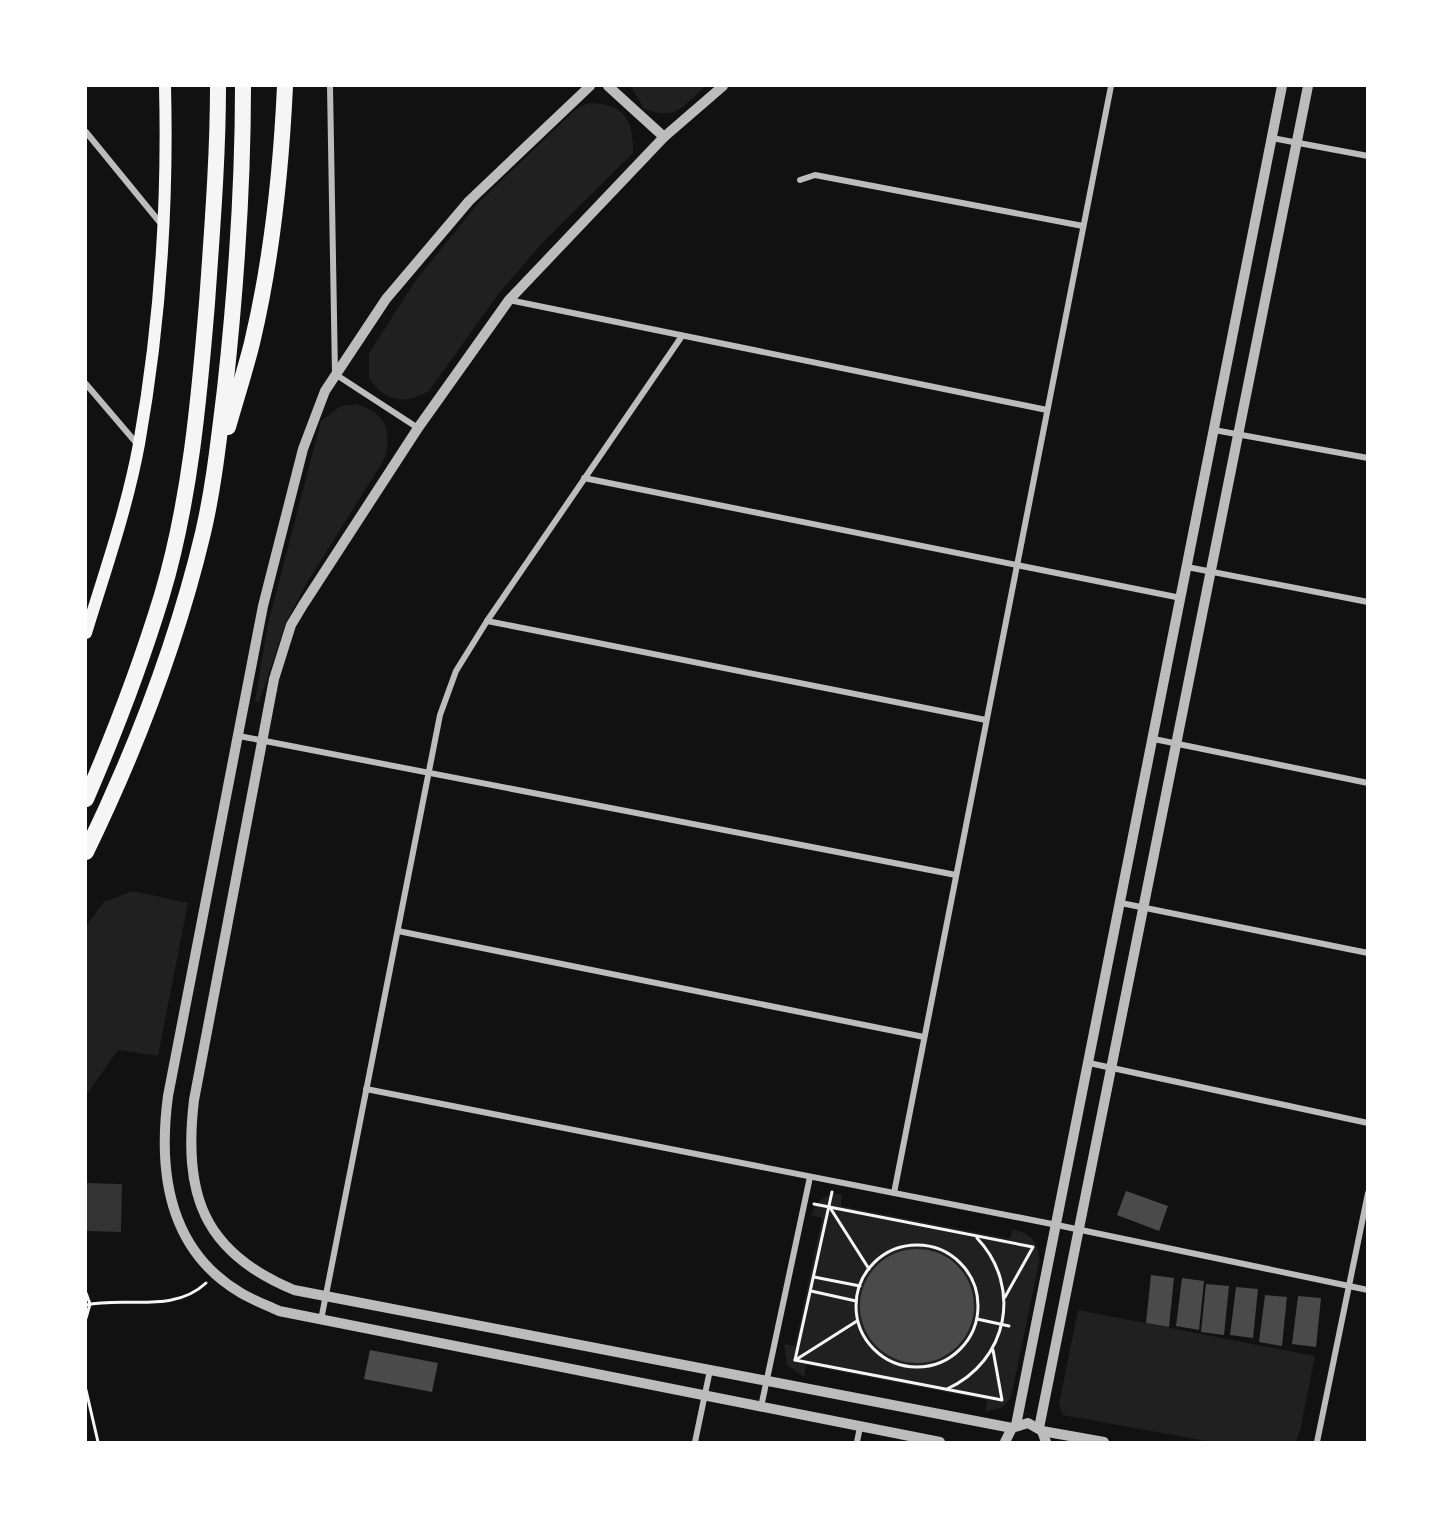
<svg xmlns="http://www.w3.org/2000/svg" width="1453" height="1528" font-family="'Fira Sans',sans-serif">
<style>
.green{fill:#202020}
.water{fill:#333}
.building{fill:#4a4a4a}
.lines{fill:none;stroke-linecap:round;stroke-linejoin:round}
.path{stroke:#f5f5f5;stroke-width:3}
.minor{stroke:#bcbcbc;stroke-width:6}
.tertiary{stroke:#bcbcbc;stroke-width:10}
.secondary{stroke:#f5f5f5;stroke-width:12}
.trunk{stroke:#f5f5f5;stroke-width:16}
</style>
<rect width="100%" height="100%" fill="#111"/>
<g class="green">
<path d="M631,86H706C682,106 678,121 644,109Z"/>
<path d="M589,103C624,103 634,120 633,153L544,241L499,293L429,391C404,405 385,402 369,378V353L416,280L480,201L576,109Z"/>
<path d="M355,404C385,412 392,429 385,458L306,584L286,623L259,702L255,701L268,624L321,421L341,406Z"/>
<polygon points="132,891 188,903 158,1056 118,1050 86,1095 86,926 104,902"/>
<path d="M842,1194L841,1206L1010,1239L1013,1230C1031,1232 1041,1245 1039,1263L1011,1397L1003,1407L985,1412L987,1400L806,1365L804,1377L787,1365L784,1344L795,1346L822,1218L811,1215C816,1200 827,1193 842,1194Z"/>
<polygon points="1078,1310 1315,1356 1300,1431 1296,1441 1211,1442 1063,1415 1059,1404"/>
</g>
<polygon class="water" points="86,1183 122,1184 121,1232 86,1231"/>
<g class="building">
<polygon points="1126,1191 1168,1206 1159,1231 1117,1215"/>
<circle cx="917" cy="1306" r="57"/>
<polygon points="1151,1275 1174,1278 1169,1327 1146,1323"/>
<polygon points="1182,1278 1204,1281 1199,1330 1176,1326"/>
<polygon points="1206,1284 1229,1286 1224,1335 1201,1332"/>
<polygon points="1236,1287 1258,1289 1253,1338 1230,1335"/>
<polygon points="1265,1295 1287,1297 1282,1346 1259,1342"/>
<polygon points="1298,1296 1321,1298 1316,1347 1292,1344"/>
<polygon points="370,1350 438,1363 432,1392 364,1379"/>
</g>
<g class="lines">
<g class="path">
<polyline points="814,1204 1033,1247 1005,1297"/>
<polyline points="829,1206 869,1269"/>
<circle cx="917" cy="1306" r="61"/>
<polyline points="814,1277 860,1286"/>
<polyline points="811,1291 856,1301"/>
<polyline points="86,1293 90,1304 86,1318"/>
<path d="M86,1305C125,1296 173,1314 206,1283"/>
<polyline points="977,1319 1009,1326"/>
<polyline points="797,1359 857,1321"/>
<polyline points="795,1360 1002,1400 993,1350"/>
<polyline points="795,1360 832,1192"/>
<path d="M947,1389C1008,1361 1023,1287 977,1238"/>
<polyline points="86,1390 98,1442"/>
</g>
<g class="minor">
<polyline points="330,86 335,374 418,428"/>
<polyline points="86,132 162,225"/>
<polyline points="1272,138 1368,156"/>
<polyline points="800,180 815,175 1083,226"/>
<polyline points="509,300 1047,410"/>
<polyline points="86,384 138,445"/>
<polyline points="1214,430 1368,458"/>
<polyline points="584,478 1181,598"/>
<polyline points="1187,567 1368,602"/>
<polyline points="487,621 986,720"/>
<polyline points="239,736 956,875"/>
<polyline points="1154,739 1368,783"/>
<polyline points="1121,903 1368,953"/>
<polyline points="398,931 924,1037"/>
<polyline points="1089,1063 1368,1123"/>
<polyline points="366,1089 1057,1225 1368,1290"/>
<polyline points="894,1193 1111,86"/>
<polyline points="321,1320 440,715 456,671 487,621 682,336"/>
<polyline points="761,1407 810,1177"/>
<polyline points="695,1442 710,1370"/>
<polyline points="857,1442 860,1427"/>
<polyline points="1317,1442 1368,1193"/>
</g>
<g class="tertiary">
<path d="M590,86L469,201L386,299L325,391L303,449L263,606L168,1096C158,1171 168,1250 241,1293C253,1300 266,1305 279,1311L940,1442"/>
<polyline points="608,86 664,137"/>
<path d="M723,86L664,137L509,300L418,428L303,605L291,625L274,679L194,1100C183,1193 202,1252 294,1290L1012,1428"/>
<polyline points="1016,1425 1282,86"/>
<polyline points="1039,1428 1308,86"/>
<polyline points="1042,1431 1104,1442"/>
<polyline points="1005,1442 1012,1428 1028,1423 1042,1431 1046,1442"/>
</g>
<path class="secondary" d="M86,633C105,571 127,509 139,444C160,326 168,205 165,86"/>
<g class="trunk">
<path d="M228,427C236,399 245,371 252,343C272,259 281,172 285,86"/>
<path d="M86,799C115,732 141,664 162,595C190,501 199,400 207,303C212,231 218,158 218,86"/>
<path d="M86,852C135,751 177,642 203,533C214,486 219,437 225,389C236,288 243,187 243,86"/>
</g>
</g>
<rect width="1453" height="1528" fill="none" stroke="#ffffff" stroke-width="174"/>
</svg>
